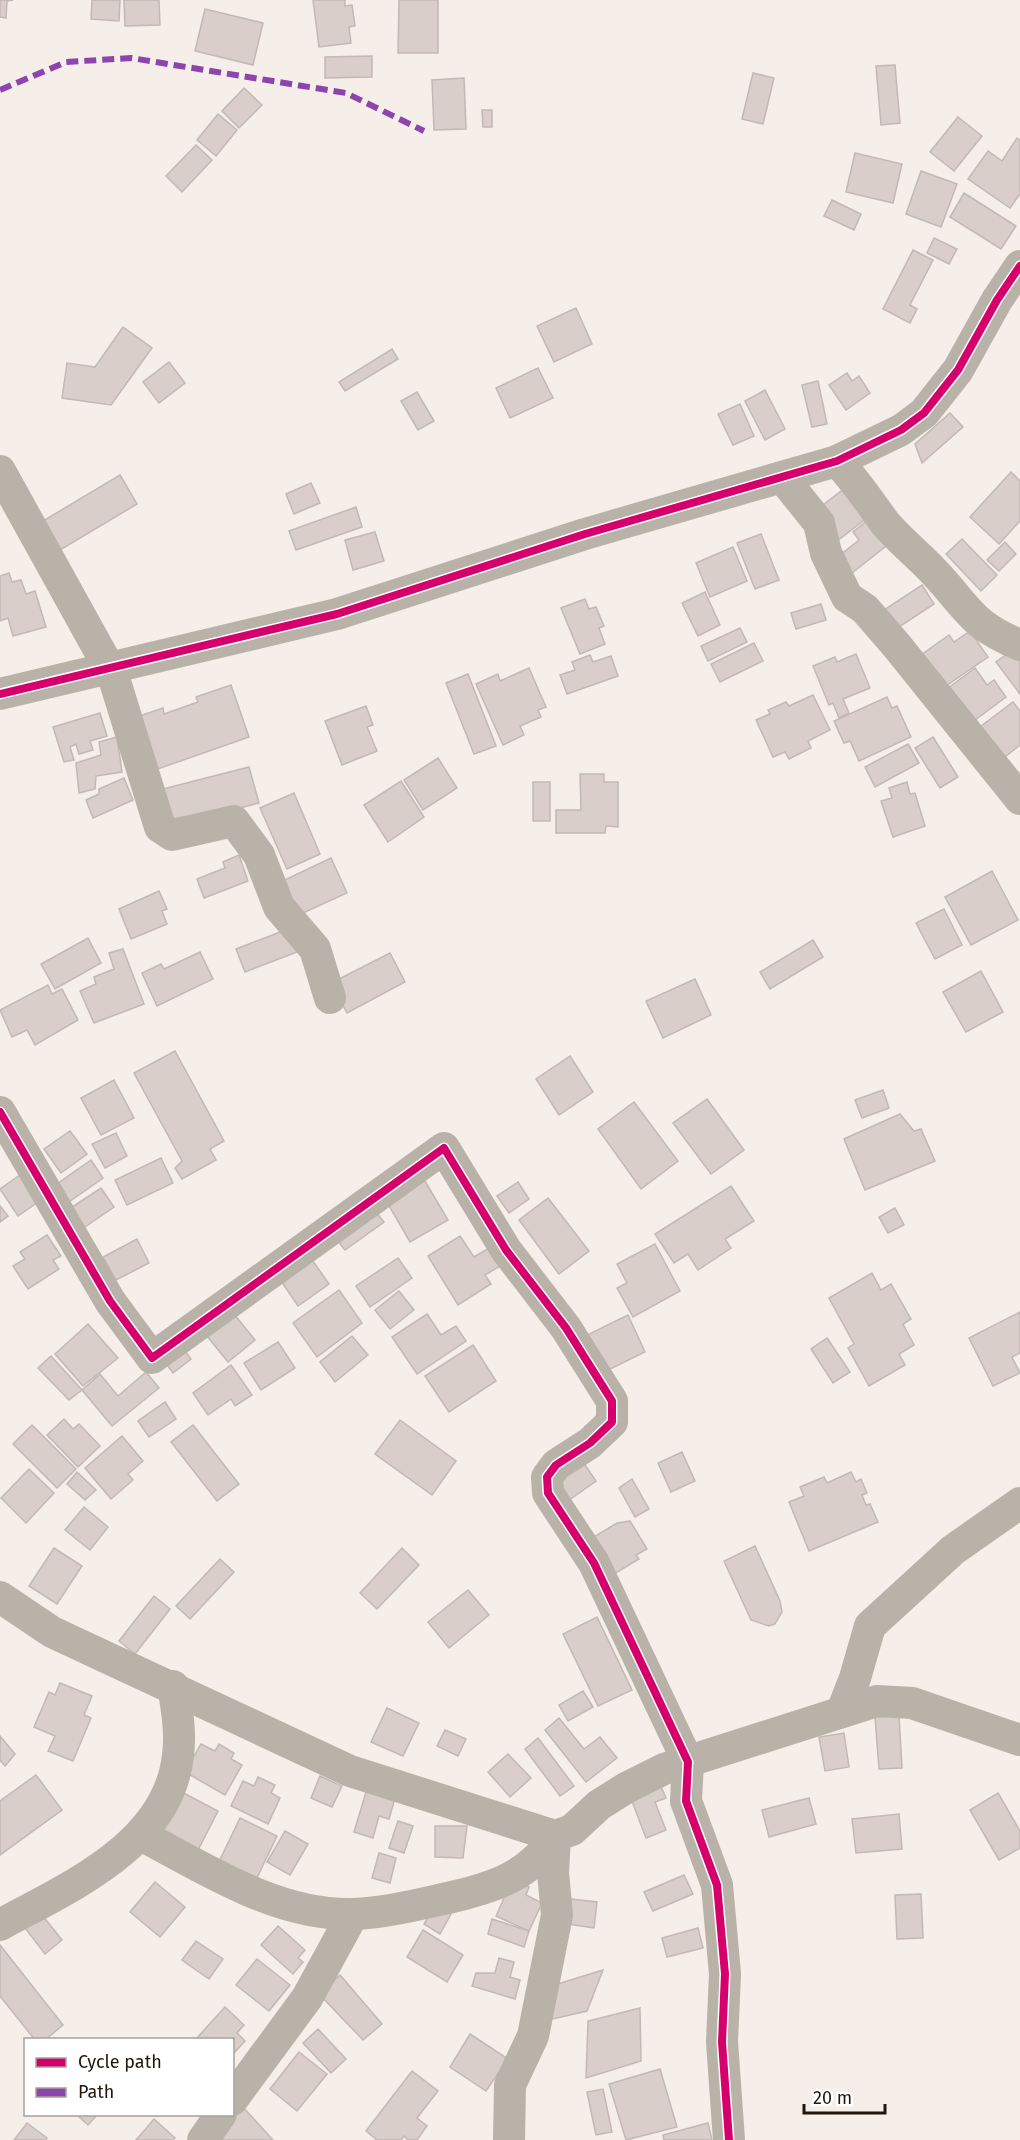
<svg xmlns="http://www.w3.org/2000/svg" width="1020" height="2140" font-family="'Fira Sans',sans-serif">
<style>
.building{fill:#dacecb;stroke:#c3b8b5;stroke-width:1.5}
.lines{fill:none;stroke-linecap:round;stroke-linejoin:round}
.minor{stroke:#b9b2a8;stroke-width:32}
.quiet{stroke:#8e44ad;stroke-width:6;stroke-dasharray:12 6;stroke-linecap:butt}
.cycleway-casing{stroke:#fff;stroke-width:11}
.cycleway{stroke:#d6006c;stroke-width:8}
</style>
<rect width="100%" height="100%" fill="#f5eee9"/>
<g class="building">
<polygon points="0,0 13,0 7,1 6,18 0,17"/>
<polygon points="92,0 120,0 119,21 91,19"/>
<polygon points="124,0 159,0 160,25 125,26"/>
<polygon points="313,0 345,0 345,6 352,5 355,26 349,27 351,43 319,47"/>
<polygon points="399,0 438,0 438,53 398,53"/>
<polygon points="205,9 263,23 253,65 195,51"/>
<polygon points="372,56 372,77 325,78 325,57"/>
<polygon points="895,65 900,123 881,125 876,66"/>
<polygon points="753,73 774,78 763,124 742,119"/>
<polygon points="464,78 466,129 434,130 432,80"/>
<polygon points="244,88 262,105 239,128 222,111"/>
<polygon points="482,110 492,110 492,127 483,127"/>
<polygon points="218,114 237,130 216,156 197,140"/>
<polygon points="958,117 982,136 954,171 930,152"/>
<polygon points="1017,138 1020,140 1020,194 1010,208 968,179 988,151 1002,161"/>
<polygon points="196,145 212,160 182,192 166,176"/>
<polygon points="855,153 902,164 893,203 846,192"/>
<polygon points="921,171 957,184 941,227 906,214"/>
<polygon points="964,193 1016,226 1001,249 950,217"/>
<polygon points="832,200 861,214 854,230 824,216"/>
<polygon points="934,238 957,249 949,264 927,253"/>
<polygon points="913,250 933,260 910,305 917,309 910,323 883,309"/>
<polygon points="576,308 592,344 554,362 537,326"/>
<polygon points="123,327 152,348 111,405 62,398 67,363 95,367"/>
<polygon points="392,349 398,359 345,391 339,382"/>
<polygon points="169,362 185,383 159,403 143,382"/>
<polygon points="538,368 553,398 510,418 496,388"/>
<polygon points="847,373 852,381 859,376 870,393 846,410 829,385"/>
<polygon points="818,381 827,424 812,427 802,385"/>
<polygon points="765,390 785,429 765,440 745,401"/>
<polygon points="417,392 434,421 418,430 401,401"/>
<polygon points="740,404 754,436 733,445 718,414"/>
<polygon points="950,413 963,427 922,463 915,444"/>
<polygon points="1011,472 1020,481 1020,521 999,544 970,517"/>
<polygon points="120,475 137,504 55,553 38,524"/>
<polygon points="311,483 320,503 294,514 286,494"/>
<polygon points="845,488 867,518 837,541 815,511"/>
<polygon points="356,507 362,527 296,550 289,531"/>
<polygon points="867,521 886,546 852,573 839,556 859,540 853,532"/>
<polygon points="375,532 384,561 353,570 345,540"/>
<polygon points="761,534 779,580 755,589 737,543"/>
<polygon points="962,539 997,575 981,591 946,554"/>
<polygon points="1005,542 1016,554 999,571 987,560"/>
<polygon points="733,547 747,581 710,597 696,563"/>
<polygon points="9,573 12,582 21,580 26,594 35,591 46,627 13,636 8,618 0,621 0,576"/>
<polygon points="922,585 934,604 896,629 884,610"/>
<polygon points="705,592 720,625 698,636 682,603"/>
<polygon points="585,599 589,609 596,607 604,626 599,628 605,644 580,654 561,608"/>
<polygon points="821,604 826,620 796,629 791,613"/>
<polygon points="740,628 747,642 708,661 701,646"/>
<polygon points="970,631 988,657 943,688 921,655 949,635 954,642"/>
<polygon points="754,643 763,661 720,682 711,664"/>
<polygon points="1014,649 1020,656 1020,694 996,662"/>
<polygon points="856,654 870,688 843,699 849,713 839,718 833,703 829,705 813,666 835,657 837,662"/>
<polygon points="590,655 593,662 611,656 618,676 567,694 560,675 575,670 572,662"/>
<polygon points="529,668 546,707 538,710 541,717 520,726 524,735 503,745 476,684 498,674 500,681"/>
<polygon points="975,668 987,685 994,680 1006,697 971,723 947,689"/>
<polygon points="468,674 496,746 474,754 446,683"/>
<polygon points="231,685 249,737 149,772 131,719 163,708 164,714 198,702 196,697"/>
<polygon points="813,695 830,730 808,741 811,748 789,759 785,752 773,757 756,720 770,714 768,710 786,702 789,706"/>
<polygon points="887,697 892,708 897,706 911,737 859,761 850,741 844,743 834,721"/>
<polygon points="1013,702 1020,711 1020,745 996,764 972,733"/>
<polygon points="366,706 373,725 367,727 377,751 342,765 325,721"/>
<polygon points="100,713 107,736 90,741 93,750 79,754 76,744 70,747 74,760 64,762 53,727"/>
<polygon points="117,737 122,772 96,776 95,789 79,793 76,763 101,755 99,742"/>
<polygon points="933,737 958,777 940,788 915,748"/>
<polygon points="908,744 919,763 875,787 865,767"/>
<polygon points="438,758 457,788 423,810 404,780"/>
<polygon points="249,767 259,803 169,827 159,790"/>
<polygon points="580,774 604,774 604,782 618,782 618,827 606,826 605,833 556,833 556,810 581,810"/>
<polygon points="124,778 133,800 93,818 86,800 99,794 99,789"/>
<polygon points="401,781 424,817 388,842 364,805"/>
<rect x="533" y="782" width="17" height="39"/>
<polygon points="907,782 910,794 915,793 925,826 893,837 881,801 892,798 889,788"/>
<polygon points="294,793 320,854 287,869 260,808"/>
<polygon points="239,855 248,881 204,898 197,879 225,868 223,862"/>
<polygon points="331,858 347,893 292,918 276,884"/>
<polygon points="992,871 1018,920 971,945 945,897"/>
<polygon points="159,891 167,909 162,911 167,924 131,939 119,909"/>
<polygon points="944,909 962,945 935,959 916,923"/>
<polygon points="293,927 302,950 245,972 236,949"/>
<polygon points="88,938 101,963 55,989 41,964"/>
<polygon points="813,940 823,957 770,989 760,972"/>
<polygon points="123,949 144,1004 94,1023 80,991 96,984 94,977 114,969 109,953"/>
<polygon points="200,952 213,979 157,1006 142,973 161,964 164,969"/>
<polygon points="390,953 405,982 347,1013 331,983"/>
<polygon points="981,971 1003,1012 966,1032 943,992"/>
<polygon points="695,979 711,1015 663,1038 646,1001"/>
<polygon points="48,985 52,994 62,989 78,1020 35,1045 27,1030 12,1037 0,1010"/>
<polygon points="175,1051 224,1141 210,1149 216,1160 182,1179 175,1168 182,1161 134,1073"/>
<polygon points="570,1056 593,1092 559,1115 536,1079"/>
<polygon points="114,1080 134,1118 101,1135 81,1098"/>
<polygon points="883,1090 889,1108 862,1118 855,1100"/>
<polygon points="707,1099 744,1150 711,1174 673,1123"/>
<polygon points="634,1102 678,1161 641,1189 598,1129"/>
<polygon points="900,1114 914,1131 921,1129 935,1161 865,1190 844,1139"/>
<polygon points="70,1131 87,1154 61,1173 44,1149"/>
<polygon points="116,1133 127,1156 105,1168 92,1144"/>
<polygon points="161,1158 173,1183 127,1205 115,1180"/>
<polygon points="91,1160 103,1178 66,1204 54,1186"/>
<polygon points="20,1175 38,1202 18,1216 0,1189"/>
<polygon points="422,1176 448,1220 410,1242 384,1197"/>
<polygon points="518,1182 529,1199 509,1213 497,1196"/>
<polygon points="731,1186 754,1221 725,1239 731,1248 698,1270 688,1254 674,1263 655,1234"/>
<polygon points="101,1188 114,1207 82,1229 69,1209"/>
<polygon points="548,1198 589,1251 559,1274 519,1220"/>
<polygon points="0,1206 8,1216 0,1222"/>
<polygon points="372,1207 384,1222 345,1250 333,1235"/>
<polygon points="895,1208 904,1225 888,1233 879,1217"/>
<polygon points="47,1235 61,1256 53,1260 59,1269 28,1289 13,1266 25,1259 20,1252"/>
<polygon points="460,1236 474,1257 489,1248 500,1266 485,1275 491,1284 458,1305 428,1256"/>
<polygon points="137,1239 149,1263 116,1280 103,1257"/>
<polygon points="655,1244 680,1291 633,1317 617,1288 627,1283 617,1264"/>
<polygon points="308,1254 329,1284 298,1306 277,1275"/>
<polygon points="398,1258 412,1278 370,1307 356,1286"/>
<polygon points="872,1273 881,1290 891,1284 911,1319 903,1324 914,1345 899,1354 905,1365 869,1386 848,1348 854,1344 829,1298"/>
<polygon points="339,1290 362,1323 317,1357 293,1323"/>
<polygon points="399,1291 414,1310 390,1329 375,1310"/>
<polygon points="1020,1312 1020,1353 1012,1357 1020,1373 993,1386 969,1338"/>
<polygon points="234,1314 255,1340 228,1362 207,1336"/>
<polygon points="427,1314 441,1335 456,1326 466,1341 417,1374 392,1337"/>
<polygon points="628,1315 645,1352 596,1376 579,1339"/>
<polygon points="88,1324 118,1358 83,1386 55,1354"/>
<polygon points="352,1336 368,1355 335,1382 320,1362"/>
<polygon points="827,1338 850,1372 833,1383 811,1349"/>
<polygon points="278,1342 295,1368 261,1390 244,1363"/>
<polygon points="180,1344 191,1359 173,1373 162,1358"/>
<polygon points="473,1345 496,1381 449,1412 425,1376"/>
<polygon points="51,1356 82,1390 69,1400 38,1368"/>
<polygon points="231,1365 252,1395 235,1406 231,1399 208,1415 193,1393"/>
<polygon points="146,1372 159,1388 112,1426 82,1390 100,1374 118,1396"/>
<polygon points="165,1402 176,1419 149,1437 138,1421"/>
<polygon points="64,1419 73,1429 79,1424 100,1446 78,1467 47,1435"/>
<polygon points="400,1420 456,1461 432,1495 375,1454"/>
<polygon points="32,1425 76,1469 57,1488 13,1444"/>
<polygon points="193,1425 239,1484 217,1501 171,1442"/>
<polygon points="122,1436 143,1461 128,1474 133,1480 111,1499 85,1468"/>
<polygon points="682,1452 695,1481 671,1492 658,1463"/>
<polygon points="581,1459 596,1481 565,1503 549,1480"/>
<polygon points="29,1469 54,1493 26,1523 1,1498"/>
<polygon points="77,1472 96,1490 85,1500 67,1484"/>
<polygon points="851,1472 856,1482 861,1479 867,1493 862,1495 866,1505 870,1504 878,1522 809,1551 789,1502 804,1496 800,1487 824,1477 827,1483"/>
<polygon points="632,1479 649,1509 635,1517 619,1488"/>
<polygon points="84,1507 108,1527 90,1550 65,1530"/>
<polygon points="630,1521 647,1549 636,1555 639,1559 614,1574 592,1538 617,1523"/>
<polygon points="755,1546 780,1601 782,1612 775,1624 769,1626 751,1620 724,1561"/>
<polygon points="54,1548 82,1566 57,1604 29,1586"/>
<polygon points="402,1548 419,1565 377,1609 360,1593"/>
<polygon points="220,1559 234,1572 190,1619 176,1606"/>
<polygon points="468,1590 489,1615 449,1648 428,1622"/>
<polygon points="154,1596 170,1609 135,1654 119,1641"/>
<polygon points="597,1617 632,1690 598,1706 563,1634"/>
<polygon points="60,1683 92,1696 84,1715 91,1718 73,1761 48,1751 55,1736 34,1727 49,1692 55,1695"/>
<polygon points="583,1691 593,1707 568,1721 559,1705"/>
<polygon points="387,1708 419,1723 403,1756 371,1742"/>
<polygon points="899,1716 902,1768 879,1769 875,1717"/>
<polygon points="559,1718 584,1749 600,1737 617,1758 586,1782 545,1730"/>
<polygon points="445,1730 466,1739 458,1756 437,1746"/>
<polygon points="844,1733 849,1767 825,1771 819,1737"/>
<polygon points="0,1736 15,1754 5,1766 0,1760"/>
<polygon points="538,1738 574,1786 560,1796 525,1749"/>
<polygon points="201,1744 215,1751 219,1744 234,1753 231,1759 242,1765 225,1795 185,1772"/>
<polygon points="508,1754 531,1778 510,1797 488,1772"/>
<polygon points="36,1775 62,1810 0,1855 0,1801"/>
<polygon points="320,1776 342,1786 332,1807 311,1798"/>
<polygon points="258,1777 275,1785 271,1793 280,1798 268,1824 231,1806 243,1781 254,1786"/>
<polygon points="660,1784 666,1798 655,1802 666,1830 646,1838 630,1796"/>
<polygon points="176,1789 218,1811 196,1854 154,1832"/>
<polygon points="367,1789 395,1798 389,1819 379,1816 373,1838 354,1832"/>
<polygon points="998,1793 1020,1831 1020,1848 999,1860 970,1810"/>
<polygon points="809,1798 816,1824 769,1837 762,1810"/>
<polygon points="899,1814 902,1849 856,1853 852,1819"/>
<polygon points="240,1818 277,1836 253,1886 216,1868"/>
<polygon points="398,1821 413,1826 404,1853 389,1848"/>
<polygon points="435,1826 467,1826 463,1858 435,1857"/>
<polygon points="285,1831 308,1844 290,1875 267,1862"/>
<polygon points="379,1853 396,1858 390,1883 372,1878"/>
<polygon points="684,1875 693,1894 653,1911 644,1892"/>
<polygon points="512,1880 529,1887 526,1895 542,1903 529,1931 496,1916"/>
<polygon points="155,1882 185,1907 160,1937 130,1912"/>
<polygon points="921,1894 923,1938 897,1939 895,1895"/>
<polygon points="571,1899 597,1902 594,1928 568,1924"/>
<polygon points="435,1906 451,1914 440,1934 424,1924"/>
<polygon points="42,1915 62,1940 45,1954 25,1928"/>
<polygon points="492,1919 529,1931 524,1947 488,1934"/>
<polygon points="278,1926 305,1950 298,1958 303,1962 293,1974 261,1945"/>
<polygon points="698,1928 703,1948 667,1957 662,1938"/>
<polygon points="423,1930 463,1955 447,1982 407,1957"/>
<polygon points="196,1941 223,1959 209,1979 182,1960"/>
<polygon points="0,1945 63,2025 45,2040 35,2040 0,1996"/>
<polygon points="499,1958 514,1962 510,1977 520,1980 515,1999 472,1986 476,1973 495,1973"/>
<polygon points="257,1959 290,1985 269,2011 236,1985"/>
<polygon points="603,1970 587,2011 548,2020 554,1985"/>
<polygon points="340,1975 382,2024 363,2040 319,1994"/>
<polygon points="225,2007 244,2025 237,2033 245,2041 232,2055 232,2040 195,2040"/>
<polygon points="640,2008 641,2061 586,2078 588,2021"/>
<polygon points="318,2029 346,2059 331,2073 303,2043"/>
<polygon points="470,2034 508,2059 486,2091 450,2067"/>
<polygon points="299,2052 327,2074 297,2111 270,2089"/>
<polygon points="660,2069 677,2127 626,2140 609,2084"/>
<polygon points="412,2071 438,2091 417,2118 427,2126 417,2140 408,2140 404,2136 401,2140 377,2140 366,2131"/>
<polygon points="603,2089 612,2132 596,2135 587,2092"/>
<polygon points="241,2105 273,2140 212,2140"/>
<polygon points="76,2114 98,2114 88,2125"/>
<polygon points="154,2119 175,2138 173,2140 136,2140"/>
<polygon points="27,2123 47,2138 46,2140 14,2140"/>
<polygon points="708,2123 712,2140 664,2140 663,2135"/>
</g>
<g class="lines">
<g class="minor">
<path d="M837,461C855,480 869,501 885,523C900,541 921,557 937,575C970,611 972,625 1020,645"/>
<polyline points="0,471 113,675 160,827 172,835 234,821 259,855 279,907 315,949 330,998"/>
<polyline points="782,477 819,523 826,553 847,597 865,609 897,646 1020,799"/>
<polyline points="0,694 337,614 585,534 837,461 901,430 924,413 958,370 997,300 1020,266"/>
<polyline points="0,1112 110,1301 152,1358 444,1148 506,1250 566,1328 612,1401 612,1422 590,1443 556,1465 547,1477 548,1493 594,1563 688,1762 686,1801 717,1885 725,1974 722,2042 729,2140"/>
<polyline points="0,1597 52,1632 350,1771 555,1836 572,1830 599,1805 626,1788 664,1769 877,1701 912,1703 1020,1740"/>
<polyline points="843,1709 855,1678 870,1626 953,1550 1020,1503"/>
<path d="M141,1835C206,1869 277,1916 353,1914C386,1913 420,1904 452,1897C495,1887 531,1875 555,1836"/>
<path d="M0,1925C69,1887 169,1845 178,1755C181,1732 177,1709 173,1686"/>
<polyline points="232,2100 307,1998 353,1914"/>
<polyline points="203,2140 221,2114"/>
<polyline points="509,2140 510,2085 533,2036 557,1915 553,1873 555,1836"/>
</g>
<polyline class="quiet" points="0,90 66,62 131,58 346,93 424,131"/>
<defs>
<g id="cycleway">
<polyline points="0,694 337,614 585,534 837,461 901,430 924,413 958,370 997,300 1020,266"/>
<polyline points="0,1112 110,1301 152,1358 444,1148 506,1250 566,1328 612,1401 612,1422 590,1443 556,1465 547,1477 548,1493 594,1563 688,1762 686,1801 717,1885 725,1974 722,2042 729,2140"/>
</g>
</defs>
<use href="#cycleway" class="cycleway-casing"/>
<use href="#cycleway" class="cycleway"/>
</g>
<rect x="24" y="2038" width="210" height="78" fill="#ffffff" stroke="#a6a19e" stroke-width="1.5"/>
<rect x="36" y="2058" width="30" height="9" fill="#d6006c" stroke="#a6a19e" stroke-width="1.5"/>
<text x="78" y="2068" font-size="18" fill="#21150c">Cycle path</text>
<rect x="36" y="2088" width="30" height="9" fill="#8e44ad" stroke="#a6a19e" stroke-width="1.5"/>
<text x="78" y="2098" font-size="18" fill="#21150c">Path</text>
<path d="M804 2104v9h81v-9" fill="none" stroke="#21150c" stroke-width="3"/>
<text x="813" y="2104" font-size="18" fill="#21150c" stroke="#ffffff" stroke-width="4.5" paint-order="stroke">20 m</text>
</svg>
